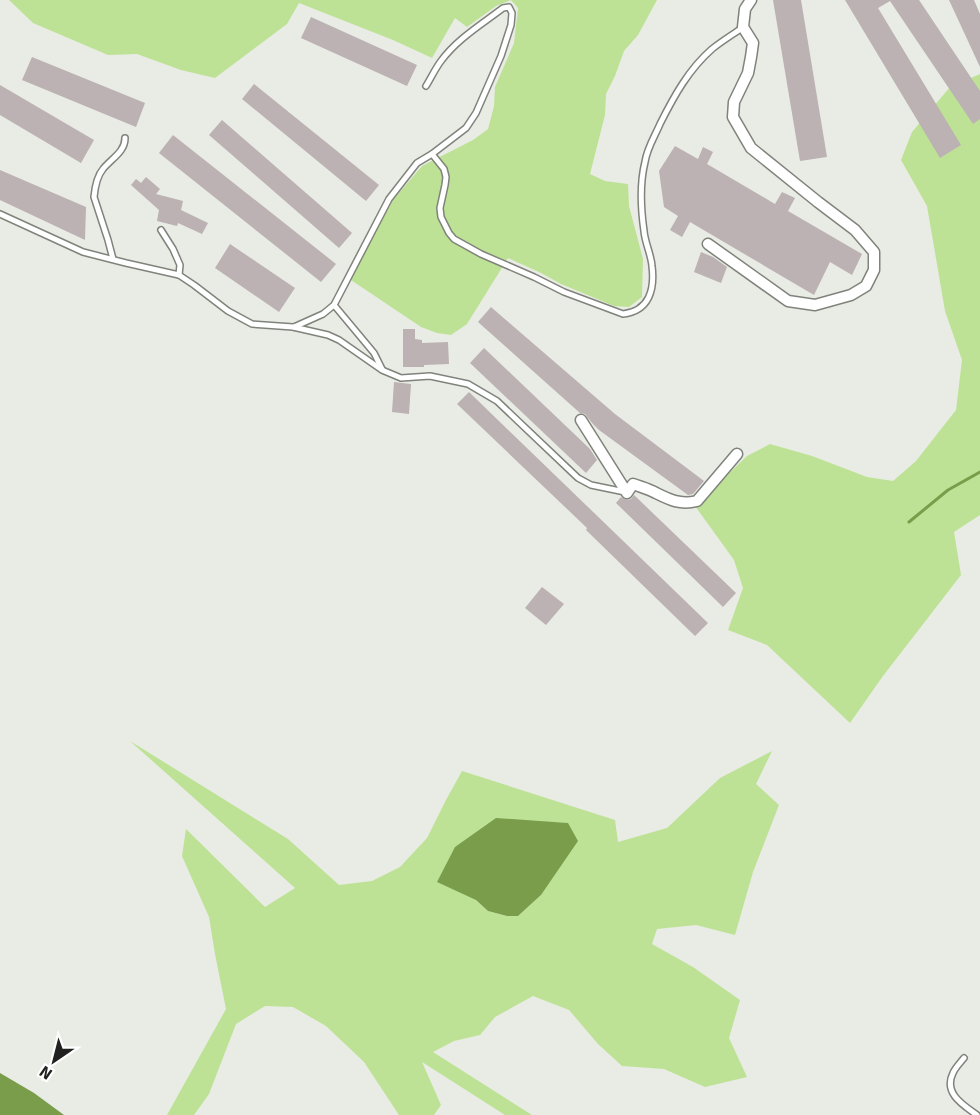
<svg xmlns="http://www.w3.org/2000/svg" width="980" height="1115" font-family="Signika,sans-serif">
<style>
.green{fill:#bee295;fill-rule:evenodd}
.water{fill:#799d4a}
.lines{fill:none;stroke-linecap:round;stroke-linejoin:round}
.stream{stroke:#799d4a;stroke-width:3}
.building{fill:#bcb1b3}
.lane-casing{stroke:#80837c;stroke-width:8}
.street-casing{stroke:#80837c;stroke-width:13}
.lane{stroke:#fff;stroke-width:5}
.street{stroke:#fff;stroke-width:10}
</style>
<rect width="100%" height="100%" fill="#e8ece4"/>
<g class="green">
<polygon points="9,0 657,0 638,35 624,51 615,76 606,94 605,115 590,174 605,181 628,184 629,206 643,259 642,297 629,307 614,306 561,284 541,273 508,258 467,324 451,335 437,333 421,327 348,278 392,201 422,166 473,140 488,129 494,106 495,87 514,43 518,8 511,0 496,6 467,27 455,18 432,58 393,40 299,3 287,24 215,78 181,70 137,54 108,55 33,23"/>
<polygon points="980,74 980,515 954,532 961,575 883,676 850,723 767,645 728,630 743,588 734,560 695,506 747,456 770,444 812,456 867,477 893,481 916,461 956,410 962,360 945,311 927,206 901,160 912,132 950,87"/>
<path d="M130,741L288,839L339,885L372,881L400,867L427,838L446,800L462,771L615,820L618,842L667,828L720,778L772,751L756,784L779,805L753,872L735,935L696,925L657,929L652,944L693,967L740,1000L729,1038L747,1077L705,1087L664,1069L622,1066L598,1044L569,1010L533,996L495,1017L480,1035L454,1041L433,1052L532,1115H505L422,1062L441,1105L434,1115H399L364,1062L326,1026L293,1007L265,1006L236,1024L209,1094L194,1115H167L226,1009L215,954L209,917L182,856L186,829L265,907L295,888ZM540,822L568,823L541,895L518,916H507L488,911L476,900Z"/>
</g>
<g class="water">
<polygon points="496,818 568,823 578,841 541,895 518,916 507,916 488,911 476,900 437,882 455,847"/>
<polygon points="0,1073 34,1093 64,1115 0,1115"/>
</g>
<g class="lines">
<polyline class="stream" points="909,522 948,490 980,472"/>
</g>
<g class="building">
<polygon points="773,0 801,0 827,157 800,161"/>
<polygon points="845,0 919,0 980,91 980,119 973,124 890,1 878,8 961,145 940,158"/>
<polygon points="949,0 974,0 980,14 980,67"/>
<polygon points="311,17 417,65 407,86 301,38"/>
<polygon points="32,57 145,103 136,127 22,80"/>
<polygon points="254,84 379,185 366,201 242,99"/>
<polygon points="0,85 94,140 81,163 0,115"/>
<polygon points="222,120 352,233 339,248 209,135"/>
<polygon points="173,135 336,264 321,282 159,153"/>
<polygon points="675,146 698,159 703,147 713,152 707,164 775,204 782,192 795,198 788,211 862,254 852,275 830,262 814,295 690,222 682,237 670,230 678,216 664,207 659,171"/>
<polygon points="0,170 86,207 85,240 0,200"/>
<polygon points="146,177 160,189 156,194 183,201 181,210 208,223 202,234 178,223 177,226 157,221 159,210 131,185 136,179 141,183"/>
<polygon points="230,244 295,288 279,312 215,268"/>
<polygon points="701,252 713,257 727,267 721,283 694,272"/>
<polygon points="491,307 615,414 704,481 693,494 688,495 599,430 592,423 585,414 580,413 478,322"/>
<polygon points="403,329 415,329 415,339 422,340 422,343 448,342 449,364 424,365 424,367 403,367"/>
<polygon points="484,348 590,449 597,460 586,473 470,363"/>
<polygon points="394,382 411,384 409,414 392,412"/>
<polygon points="469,392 708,623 695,636 586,530 587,528 457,404"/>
<polygon points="634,495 736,593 723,607 616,503 621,497 627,500 631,499"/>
<polygon points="542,587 564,604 546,625 525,608"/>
</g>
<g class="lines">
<defs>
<g id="lane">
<path d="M432,154L444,169L446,177L445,185L440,208L441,217L449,233L454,239L481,254L534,277L564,292L623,314C649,311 655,290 652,266C651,254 645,243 644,231C641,210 640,182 645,162C647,148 655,136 660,124C674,96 689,69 712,49C722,41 732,35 742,28"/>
<polyline points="0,214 83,252 126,263 179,275 194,285 228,311 252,324 293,327 328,335 339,340 382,370 401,378 430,376 468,384 497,401 578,478 591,485 625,492"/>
<polyline points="161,230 173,249 180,265 179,275"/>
<path d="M113,259L108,240L94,197C95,187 97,176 103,169C112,158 125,152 125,138"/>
<polyline points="334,305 374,353 382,369"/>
<path d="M294,327L323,314L334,305L389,199L417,163L432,154L466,128L476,113L501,56L511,25L512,13L509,7L503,8C482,24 457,39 441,61C435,69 431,78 426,86"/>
<path d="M964,1058C960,1063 955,1068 953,1073C943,1093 963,1105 977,1115"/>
</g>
<g id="street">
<polyline points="708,244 788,301 815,305 851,295 866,286 874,270 874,252 855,230 818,202 751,148 733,117 734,102 748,73 751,57 753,43 743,27 745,9 751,0"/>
<path d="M581,420L627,493L633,484C641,487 649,489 656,493C670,500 680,505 697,501L737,454"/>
</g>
</defs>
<use href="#lane" class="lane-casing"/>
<use href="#street" class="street-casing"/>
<use href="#lane" class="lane"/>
<use href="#street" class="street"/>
</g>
<g transform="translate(54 1061) rotate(215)" stroke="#ffffff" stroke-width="4.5" paint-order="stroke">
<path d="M0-4.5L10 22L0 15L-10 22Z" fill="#21221f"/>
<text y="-9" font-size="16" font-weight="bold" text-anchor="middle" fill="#21221f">N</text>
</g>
</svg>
